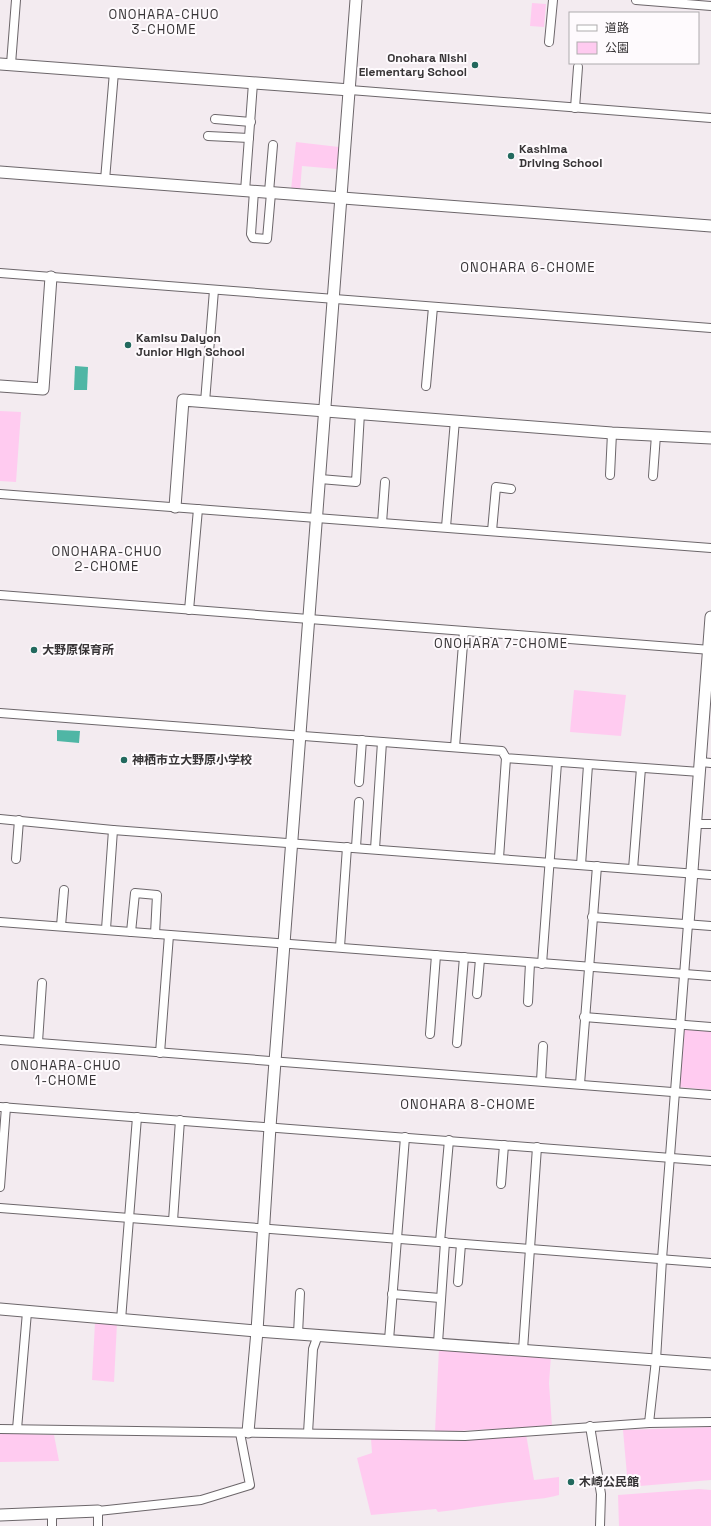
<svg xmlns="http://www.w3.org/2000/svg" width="711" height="1526" font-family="'Space Grotesk','Noto Sans JP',sans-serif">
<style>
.green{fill:#ffcbf0}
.water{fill:#4fb6a5}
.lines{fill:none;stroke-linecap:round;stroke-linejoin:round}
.street-casing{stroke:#6c666a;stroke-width:10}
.secondary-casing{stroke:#6c666a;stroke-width:13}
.street{stroke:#fff;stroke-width:8}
.secondary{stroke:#fff;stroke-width:11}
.poi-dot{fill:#22695e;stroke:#fefafd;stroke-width:1.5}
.labels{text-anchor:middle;stroke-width:4;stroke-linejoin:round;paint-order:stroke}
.poi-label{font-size:12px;font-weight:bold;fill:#373436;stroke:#fefafd;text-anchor:start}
.neighbourhood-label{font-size:13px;letter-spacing:1px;fill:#373436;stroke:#fefafd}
</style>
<rect width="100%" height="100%" fill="#f3ebf0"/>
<g class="green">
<polygon points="532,3 546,4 544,27 530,26"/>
<polygon points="296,142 339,147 337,169 302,166 300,191 291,190"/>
<polygon points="0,411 21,412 16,482 0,481"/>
<polygon points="574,690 626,695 621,736 570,732"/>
<polygon points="684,1029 711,1031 711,1090 679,1087"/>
<polygon points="95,1322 117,1323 114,1382 92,1380"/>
<polygon points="439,1348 551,1356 549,1383 552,1426 435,1432"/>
<polygon points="711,1427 711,1480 628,1487 623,1430"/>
<polygon points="0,1433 54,1435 59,1461 0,1462"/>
<path d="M526,1434L534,1480L559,1477V1495C546,1499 533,1499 519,1501C492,1504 465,1509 438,1512L436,1509L371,1515L357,1458L372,1453L371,1439H462Z"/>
<polygon points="699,1489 711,1490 711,1526 619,1526 618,1495"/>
</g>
<g class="water">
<polygon points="75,366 88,367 87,390 74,390"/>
<polygon points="57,730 80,731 79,743 57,741"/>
</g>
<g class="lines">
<defs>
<g id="street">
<polyline points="636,0 711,6"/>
<polyline points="549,42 553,0"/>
<polyline points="11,64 16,0"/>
<polyline points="350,90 711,118"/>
<polyline points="575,108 578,67"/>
<polyline points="215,119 251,122"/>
<polyline points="208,136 249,138"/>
<polyline points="105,180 114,72"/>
<polyline points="245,191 253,83"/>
<polyline points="254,191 251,234 253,238 267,239 271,193"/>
<polyline points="269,192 273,145"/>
<polyline points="0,273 711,328"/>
<polyline points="426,386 433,307"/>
<polyline points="205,402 214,290"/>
<polyline points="610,475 612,433"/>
<polyline points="653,476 656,435"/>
<polyline points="320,479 356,482 360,413"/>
<polyline points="0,494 711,548"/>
<polyline points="382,523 385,482"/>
<polyline points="446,527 455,420"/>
<polyline points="492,531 496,487 511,489"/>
<polyline points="0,595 711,650"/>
<polyline points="189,610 198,509"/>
<polyline points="0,713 502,751 506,758 700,772"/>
<polyline points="455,747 464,631"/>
<polyline points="701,762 711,763"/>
<polyline points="359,782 362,740"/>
<polyline points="0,819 113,830 711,875"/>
<polyline points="696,824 711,824"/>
<polyline points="356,847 359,802"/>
<polyline points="375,849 382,742"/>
<polyline points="499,858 506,758"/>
<polyline points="16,859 19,820"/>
<polyline points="581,865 588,765"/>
<polyline points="633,869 641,768"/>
<polyline points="592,917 711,926"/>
<polyline points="0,922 711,976"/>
<polyline points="61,926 64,890"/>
<polyline points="106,929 113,830"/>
<polyline points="131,932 135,893 157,895 155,934"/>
<polyline points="340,947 347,847"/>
<polyline points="542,964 557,763"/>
<polyline points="477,994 480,959"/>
<polyline points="528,1002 530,963"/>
<polyline points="584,1017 711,1027"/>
<polyline points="430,1034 436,955"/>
<polyline points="0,1040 711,1095"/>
<polyline points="38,1042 42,983"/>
<polyline points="457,1043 464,957"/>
<polyline points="160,1053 169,935"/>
<polyline points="541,1081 543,1046"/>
<polyline points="580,1084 597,866"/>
<polyline points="0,1107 711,1161"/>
<polyline points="501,1184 504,1145"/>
<polyline points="0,1187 6,1107"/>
<polyline points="0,1208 711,1263"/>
<polyline points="173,1221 180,1120"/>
<polyline points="440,1242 449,1140"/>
<polyline points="458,1282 461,1244"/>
<polyline points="392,1294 440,1298"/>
<polyline points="121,1320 137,1117"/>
<polyline points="298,1334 300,1293"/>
<polyline points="389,1340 405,1137"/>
<polyline points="438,1343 445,1242"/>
<polyline points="523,1350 537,1147"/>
<polyline points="649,1423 656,1360 662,1259 688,924"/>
<polyline points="590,1426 601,1494 600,1526"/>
<polyline points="0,1429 465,1436 649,1423 711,1422"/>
<polyline points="17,1429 27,1312"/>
<polyline points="308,1433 313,1349 318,1335"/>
<polyline points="52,1513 52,1526"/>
<polyline points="98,1526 98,1511 201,1500 250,1485 240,1433"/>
</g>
<g id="secondary">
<polyline points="0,64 350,90"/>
<polyline points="0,172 711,226"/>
<polyline points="0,386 43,389 51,277"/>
<polyline points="175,507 183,400 612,433 711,438"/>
<polyline points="688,924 711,617"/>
<polyline points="0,1309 257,1331 711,1364"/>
<polyline points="248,1432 257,1331 270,1127 356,0"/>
<polyline points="0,1515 98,1511"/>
</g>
</defs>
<use href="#street" class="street-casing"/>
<use href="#secondary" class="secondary-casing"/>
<use href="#street" class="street"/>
<use href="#secondary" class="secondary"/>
</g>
<g class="poi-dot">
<circle cx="475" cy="65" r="4"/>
<circle cx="511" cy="156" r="4"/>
<circle cx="128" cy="345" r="4"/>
<circle cx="34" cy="650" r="4"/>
<circle cx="124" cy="760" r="4"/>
<circle cx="571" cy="1482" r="4"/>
</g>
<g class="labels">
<g class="poi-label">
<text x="467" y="62" text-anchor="end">Onohara Nishi<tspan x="467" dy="14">Elementary School</tspan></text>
<text x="519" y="153">Kashima<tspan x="519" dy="14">Driving School</tspan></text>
<text x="136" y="342">Kamisu Daiyon<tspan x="136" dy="14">Junior High School</tspan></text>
<text x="42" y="654">大野原保育所</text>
<text x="132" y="764">神栖市立大野原小学校</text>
<text x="579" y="1486">木崎公民館</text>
</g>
<g class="neighbourhood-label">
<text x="164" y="19">ONOHARA-CHUO<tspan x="164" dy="15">3-CHOME</tspan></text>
<text x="528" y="272">ONOHARA 6-CHOME</text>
<text x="107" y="556">ONOHARA-CHUO<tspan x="107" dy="15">2-CHOME</tspan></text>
<text x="501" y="648">ONOHARA 7-CHOME</text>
<text x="66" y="1070">ONOHARA-CHUO<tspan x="66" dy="15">1-CHOME</tspan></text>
<text x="468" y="1109">ONOHARA 8-CHOME</text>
</g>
</g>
<rect x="569" y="12" width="130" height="52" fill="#fefafd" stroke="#aeabad"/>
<rect x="577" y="25" width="20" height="6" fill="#ffffff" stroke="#aeabad"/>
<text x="605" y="32" font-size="12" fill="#373436">道路</text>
<rect x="577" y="42" width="20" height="12" fill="#ffcbf0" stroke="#aeabad"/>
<text x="605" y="52" font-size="12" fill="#373436">公園</text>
</svg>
